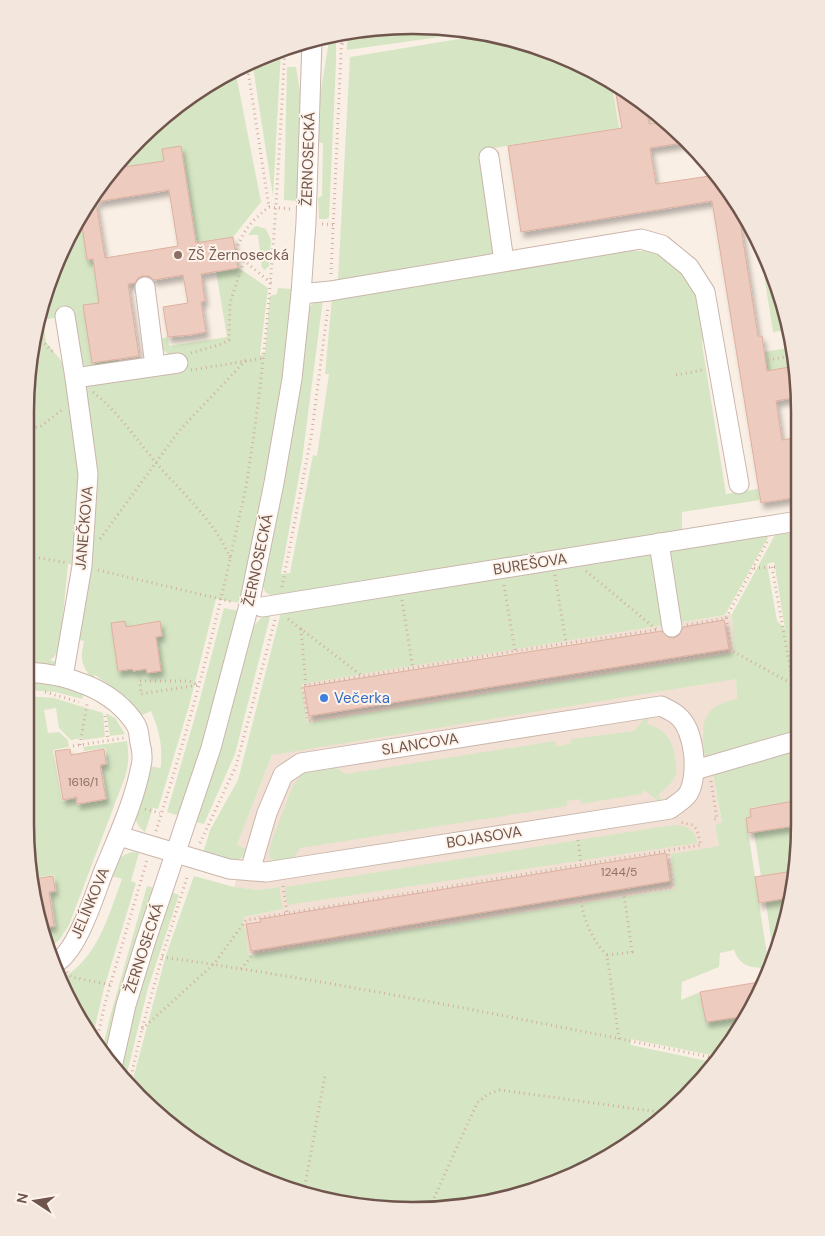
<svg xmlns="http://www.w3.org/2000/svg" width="825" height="1236" font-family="'DM Sans',sans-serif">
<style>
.residential{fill:#f1e0d3}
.green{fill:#d6e6c4;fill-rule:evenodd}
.building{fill:#edcbbe;stroke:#deb0a0;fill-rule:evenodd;filter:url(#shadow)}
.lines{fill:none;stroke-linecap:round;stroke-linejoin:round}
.minor-casing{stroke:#cab6ac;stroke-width:21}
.path{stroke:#d1afa2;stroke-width:3;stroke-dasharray:1 4;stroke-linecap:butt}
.minor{stroke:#fff;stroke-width:19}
.education-dot{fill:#8d6e63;stroke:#fdf3ea;stroke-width:2}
.shop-dot{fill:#3f7fe0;stroke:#fdf3ea;stroke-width:2}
.labels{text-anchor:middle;stroke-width:4;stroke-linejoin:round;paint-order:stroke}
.number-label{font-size:12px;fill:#8f7268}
.street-label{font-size:15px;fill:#70554c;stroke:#fdf3ea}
.education-label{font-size:15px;fill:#785e54;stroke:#fdf3ea;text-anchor:start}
.shop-label{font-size:15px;fill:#366cbe;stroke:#fdf3ea;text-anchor:start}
.rim{fill:none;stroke:#70554c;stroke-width:2.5}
</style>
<defs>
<filter id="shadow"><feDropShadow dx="3" dy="5.5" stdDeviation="2.5" flood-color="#0004"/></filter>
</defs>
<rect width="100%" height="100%" fill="#faefe4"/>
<polygon class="residential" points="732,614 737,699 722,703 712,710 702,731 705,756 709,756 722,823 715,825 719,846 675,889 247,955 243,917 283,909 278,887 258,890 234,887 243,857 248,849 237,845 272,755 306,723 300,683"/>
<g class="green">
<polygon points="412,25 488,32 561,54 611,81 619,128 481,150 495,253 338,280 350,57 471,37 468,33 347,50 347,31"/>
<polygon points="336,33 336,62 329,217 327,219 319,219 318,198 322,196 323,143 318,142 319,102 330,35"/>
<polygon points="281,50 273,196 252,61 264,55"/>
<polygon points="287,67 296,67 301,98 298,201 284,200"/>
<polygon points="236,74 261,202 233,237 197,243 181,146 164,161 117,168 138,139 197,90 226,75"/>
<path d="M81,219L87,260L93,259L99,303L83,306L92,362L117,359L119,366C107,367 88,374 81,362L72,308L64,309L65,316L43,320L46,342L75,378L170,356L161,348L159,339L168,337L169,346L227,337L216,271L239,268L268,288L260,355L265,354L270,296L277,294L278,288L292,289V379L241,603L216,599L189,706L158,809L153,808L145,832L139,827L135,818L148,766L160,768L161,766C162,743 160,733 151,711L140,716L128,698L95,675L84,693L82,699L55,692L27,690L32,337L65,241ZM68,564L87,568L79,640L84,641C81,656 80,662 89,675L50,660L55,656L60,645ZM125,621L126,627L160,621L162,636L156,637L161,671L147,673L146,669L118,671L111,623Z"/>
<polygon points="257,226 266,229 271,240 269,266 265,270 262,268 258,235 248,235 254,227"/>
<polygon points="759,243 770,264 790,330 773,332"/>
<path d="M623,251H645L663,255L673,260L698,296L704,332L702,344L726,494L758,489L760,500L682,512V530L386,581L275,597L265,592L262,582L306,317C309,306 312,302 323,299L302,460L281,574L290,573L313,455L317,456L329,374H325L332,298Z"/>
<polygon points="794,347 795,366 740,375 764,352"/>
<path d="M772,530L725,615L301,684L307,723L734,653L732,614L775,535L798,532L795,730L705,757C700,727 701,705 737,699L736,679L272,755L237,845L248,849L243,857L234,862L203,853L210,830L238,780L281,612ZM774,562L775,567L785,629L777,621L767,564Z"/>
<polygon points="224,608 239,611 213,713 180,816 167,812 197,710"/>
<path d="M271,613L235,754L204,824L196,822L213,770L252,629C258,621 262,616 271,613Z"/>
<path d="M27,696L54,698L103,713L105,737L83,740L82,738L71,740L59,728L56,708L44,710L48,733L59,732L68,740L69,747L53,750L62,801L75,799L77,805L107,799L102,766L108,764L105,748L84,751L83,747L127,741C129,754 129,764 125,777L69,925L60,939L47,950L42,929L56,927L51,893L57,892L54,875L34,878L25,823Z"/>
<polygon points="106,713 115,718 125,734 110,736"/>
<path d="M650,713L647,724C665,729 673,740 675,758C676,763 677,769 676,774C673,783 665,789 658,795L664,804H654L657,800L644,790L641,794L581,804L580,799L567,801V806L300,848L290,864H280L270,858L269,852L271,843L293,785L305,771L331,764L345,774L555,741L556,747L572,743L571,739L634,731Z"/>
<path d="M795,747L794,802L750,808L751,817L746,818L769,968C752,968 741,968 734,950L720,953L719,967L682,982L681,1000L700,992L706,1022L745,1016L716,1056L630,1039L631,1045L712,1062L687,1097L606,1159L488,1203L387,1210L264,1182L176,1131L132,1083L166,955L194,876L234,887L258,890L279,887L283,909L243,917L248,955L675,889L671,854L719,846L715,825L722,822L712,770Z"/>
<path d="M673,825C687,826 695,829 697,843L287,905L285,887Z"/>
<polygon points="794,826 793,871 761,876 754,832"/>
<path d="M132,852L139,853L131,881L136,883L104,988L92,1040L61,979C98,958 108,917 122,879L109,875C115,863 118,856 132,852Z"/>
<polygon points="147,886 155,888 106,1055 102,1051 110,1017"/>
<polygon points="171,892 179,895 148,988 126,1077 119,1070 121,1061 140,987"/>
<polygon points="793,897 777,946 772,946 766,902"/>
</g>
<g class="building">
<polygon points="614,83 628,90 646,105 649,124 665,121 689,142 650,148 656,184 716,175 737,202 758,336 762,336 767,371 795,366 798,397 776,401 782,440 800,437 799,497 761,503 712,201 521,232 508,146 622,128"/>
<path d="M181,146L196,243L233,237L238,268L201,274L205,301L201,302L206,332L190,335L168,337L163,307L188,303L183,275L154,280L149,276H143L138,278L135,283L128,284L139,356L92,363L83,305L99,303L93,259L87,260L81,219L117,168L164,161L162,149ZM169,190L178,246L105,258L96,202Z"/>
<polygon points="724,620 729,649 309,716 304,687 662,631 668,637 674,638 679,635 683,627"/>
<polygon points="125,621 126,627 160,621 162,636 156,637 161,671 147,673 146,669 133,671 132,669 118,671 111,623"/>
<polygon points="70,749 71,755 104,749 106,764 100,765 106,799 77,804 77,797 63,800 55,751"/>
<polygon points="794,801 794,826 748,833 746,818 751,817 750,809"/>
<polygon points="666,853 670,881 251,951 246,924 261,922 260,919"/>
<polygon points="793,871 793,897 759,903 755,877"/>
<polygon points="53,876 55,891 49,892 54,926 42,928 34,879"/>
<polygon points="765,981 760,995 745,1016 706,1022 700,992"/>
</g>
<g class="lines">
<defs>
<g id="minor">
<polyline points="489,157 504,261"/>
<polyline points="145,287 155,366"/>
<polyline points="301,294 330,291 641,239 662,245 689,267 705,292 739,484"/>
<polyline points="75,378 178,363"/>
<polyline points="659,543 672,627"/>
<polyline points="262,607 798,521"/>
<path d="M27,672C67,674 114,689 136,725C139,730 139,737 140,743C142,750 143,758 141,766C134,803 117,838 103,873C95,894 76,956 53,964"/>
<polyline points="63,677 82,566 88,474 75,378 65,316"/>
<polyline points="695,770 795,741"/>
<path d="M119,836L229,869L266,872L670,809C676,804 684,800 688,794C699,776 695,730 678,716C674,712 667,709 661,706L301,763L283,775L267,813L250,871"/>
<polyline points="113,1063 126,1005 146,940 211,748 249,605 274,483 292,379 301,294 306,222 312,40"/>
</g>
</defs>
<use href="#minor" class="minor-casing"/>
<g class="path">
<polyline points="342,44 352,31"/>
<polyline points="247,64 269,207"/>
<polyline points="322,224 334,225"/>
<polyline points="331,274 342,32"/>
<path d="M271,283L235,253C242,232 252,220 269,207L291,209"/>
<polyline points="34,333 53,352"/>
<polyline points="191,353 222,344 229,340 230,303 244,260"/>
<polyline points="768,360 794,355"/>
<polyline points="191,370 265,358"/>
<polyline points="676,375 702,370"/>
<path d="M93,392C119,413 136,439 157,464C183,494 215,521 230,558"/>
<polyline points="31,429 41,426 62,410"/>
<polyline points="100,539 179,431 246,360"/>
<polyline points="29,556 68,563"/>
<polyline points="772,567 793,684"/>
<polyline points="754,568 775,567"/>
<polyline points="98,570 233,602"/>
<polyline points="586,571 656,629"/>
<polyline points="555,575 566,643"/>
<polyline points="504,585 515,651"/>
<polyline points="282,587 311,438 328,307"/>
<polyline points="402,600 413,669"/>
<polyline points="726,618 732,651"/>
<polyline points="288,619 362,676"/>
<polyline points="687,625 726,618 767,542"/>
<polyline points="301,629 306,686"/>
<polyline points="656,630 515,651 302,686 308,721 732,651 796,686"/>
<polygon points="140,681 189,681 198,685 141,694"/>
<polyline points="45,692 79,702"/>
<polyline points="105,716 108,740"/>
<polyline points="80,745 87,704"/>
<polyline points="73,746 124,738"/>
<polyline points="711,781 717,819 714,819"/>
<polyline points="145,809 160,813"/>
<path d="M156,831C186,736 213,639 234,541C239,517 246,492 249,467C271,328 277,188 285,48"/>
<polyline points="578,840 581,864"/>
<polyline points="200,843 236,766 275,620"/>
<polyline points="283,886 287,913"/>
<path d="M581,901C584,920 592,941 607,955"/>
<path d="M162,957C347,983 531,1021 715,1058"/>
<polyline points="241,969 255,952 624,894"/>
<polyline points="67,972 71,977 111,985"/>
<polyline points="142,1029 214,964 246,920 701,845 697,830 693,825 679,822"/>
<polyline points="619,1039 607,955 632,952 624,894 673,887 668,850"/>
<polyline points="96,1045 105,1003 147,860"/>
<polyline points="130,1081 142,1029 162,957 188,874"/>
<polyline points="304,1191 325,1075"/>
<polyline points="430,1207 477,1103 488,1094 500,1090 666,1113"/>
</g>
<use href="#minor" class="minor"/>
</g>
<circle class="education-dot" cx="178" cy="255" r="5"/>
<circle class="shop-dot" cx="324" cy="698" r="5"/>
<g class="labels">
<g class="number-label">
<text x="83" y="786">1616/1</text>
<text x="619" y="876">1244/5</text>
</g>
<g class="street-label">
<text transform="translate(308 159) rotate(-88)" y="5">ŽERNOSECKÁ</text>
<text transform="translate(84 528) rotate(-85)" y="5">JANEČKOVA</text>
<text transform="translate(258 560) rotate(-78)" y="5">ŽERNOSECKÁ</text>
<text transform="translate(530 564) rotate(-9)" y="5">BUREŠOVA</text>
<text transform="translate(420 744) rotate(-9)" y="5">SLANCOVA</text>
<text transform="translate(484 837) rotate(-9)" y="5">BOJASOVA</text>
<text transform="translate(90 903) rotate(-67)" y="5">JELÍNKOVA</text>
<text transform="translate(144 948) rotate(-72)" y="5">ŽERNOSECKÁ</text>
</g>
<g class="education-label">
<text x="188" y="260">ZŠ Žernosecká</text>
</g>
<g class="shop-label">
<text x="334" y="703">Večerka</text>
</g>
</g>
<path d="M0 0H825V1236H0ZM412 34H413A378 378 0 0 1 791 412V824A378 378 0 0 1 413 1202H412A378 378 0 0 1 34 824V412A378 378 0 0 1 412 34Z" fill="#f2e6dd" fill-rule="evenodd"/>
<path class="rim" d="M412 34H413A378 378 0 0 1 791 412V824A378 378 0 0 1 413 1202H412A378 378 0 0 1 34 824V412A378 378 0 0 1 412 34Z"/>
<g transform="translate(35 1201) rotate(282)" stroke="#fdf3ea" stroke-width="4" paint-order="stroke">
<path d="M0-4L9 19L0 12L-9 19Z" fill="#70554c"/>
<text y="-8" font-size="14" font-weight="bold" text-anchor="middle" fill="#70554c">N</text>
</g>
</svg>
